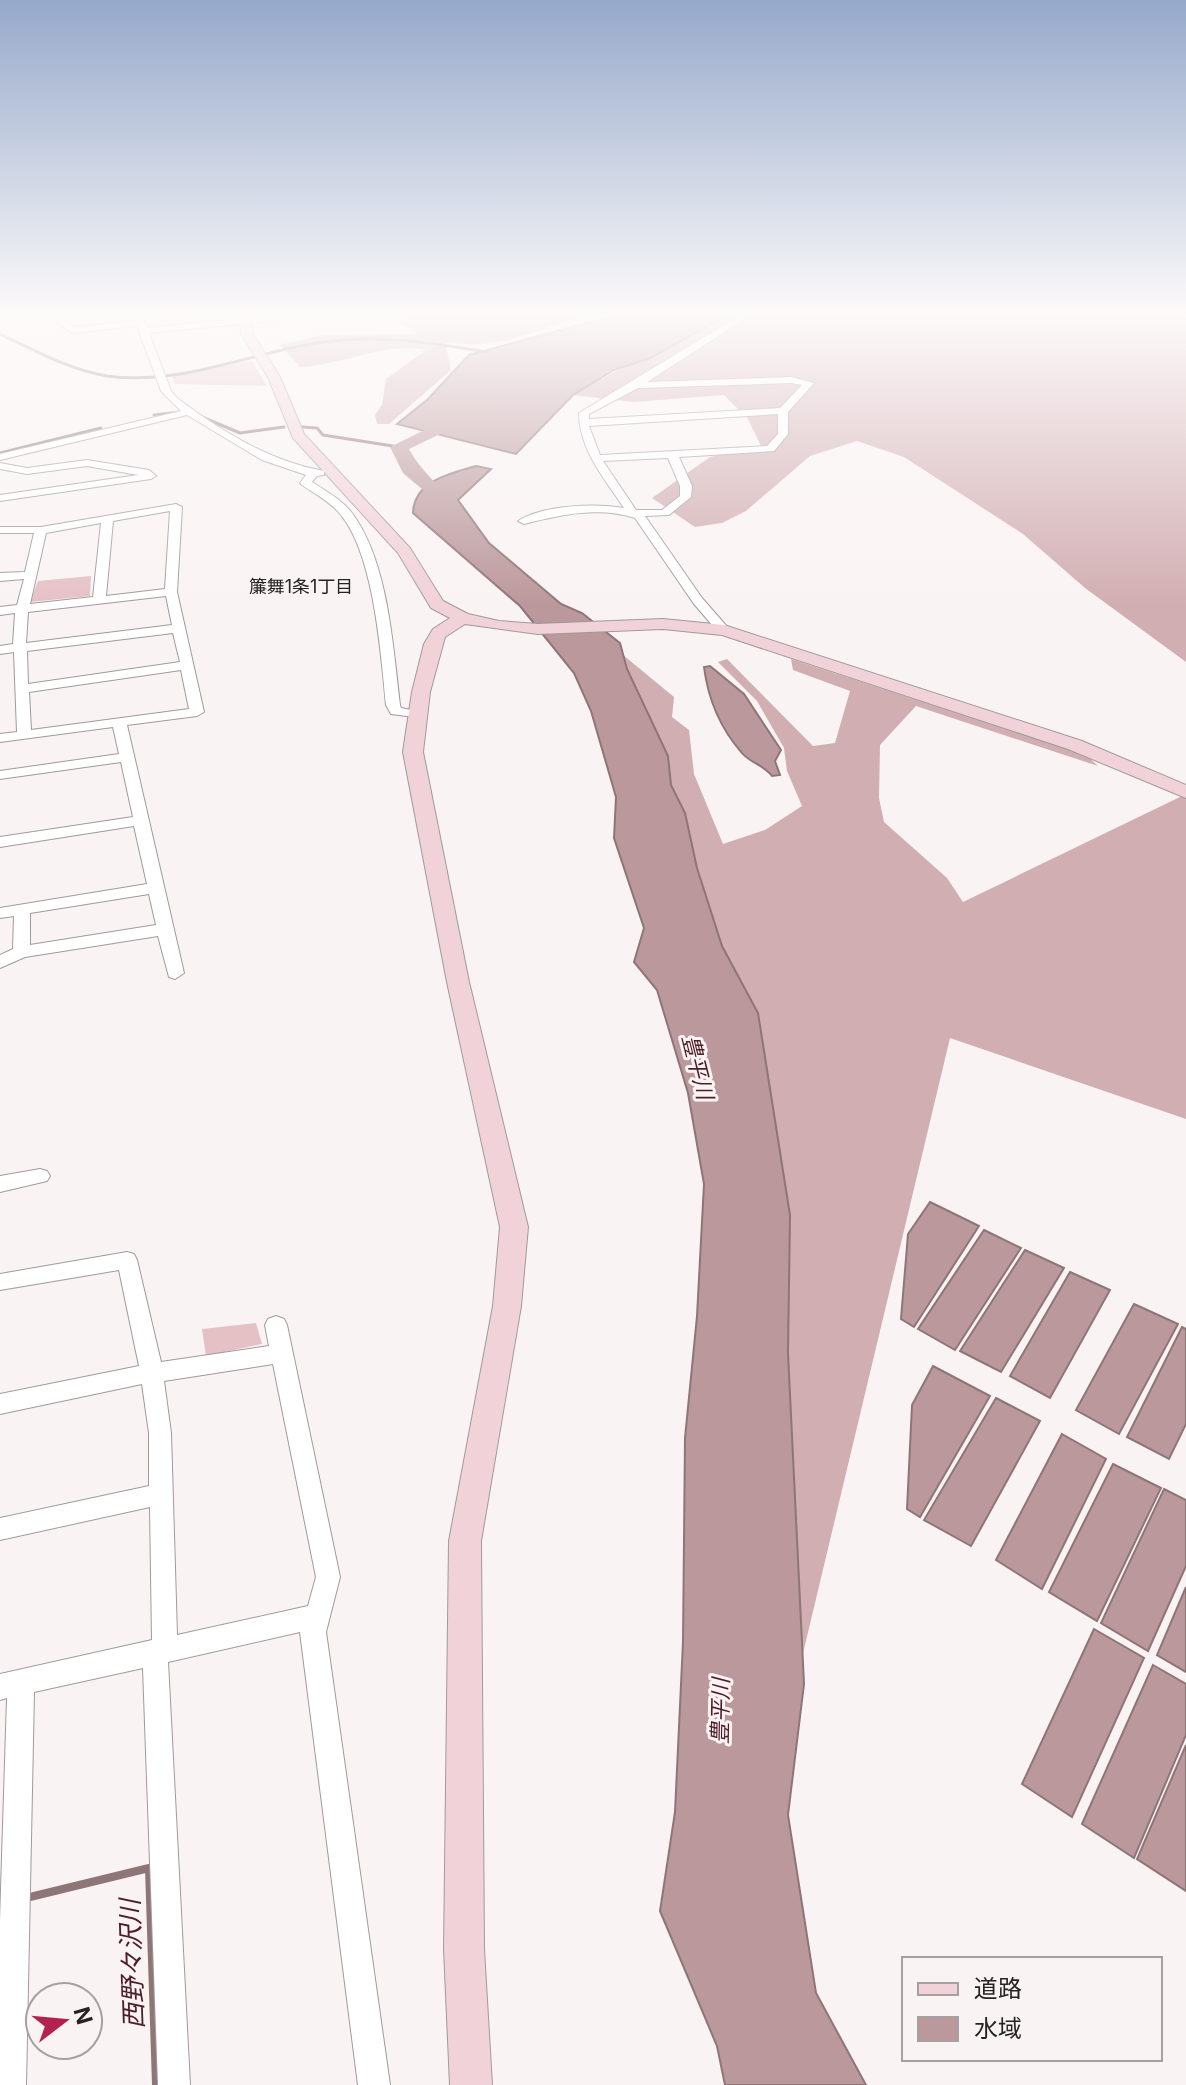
<svg xmlns="http://www.w3.org/2000/svg" width="1186" height="2085" font-family="Inter,'Noto Sans JP',sans-serif">
<style>
.built{fill:#f3e3e5}
.green{fill:#e5c1c6}
.forest{fill:#d1aeb2}
.water{fill:#bb989c;stroke:#8e7578;stroke-width:2}
.lines{fill:none;stroke-linecap:round;stroke-linejoin:round}
.stream-far1{stroke:#8e7578;stroke-width:3}
.stream{stroke:#8e7578;stroke-width:8}
.river{fill:#bb989c;fill-rule:evenodd}
.street-casing{stroke:#a09a9b;stroke-width:2}
.secondary-casing{stroke:#a09a9b;stroke-width:2}
.street{fill:#fff;fill-rule:evenodd}
.secondary{fill:#f1d2d8;fill-rule:evenodd}
.labels{text-anchor:middle;stroke-width:6;stroke-linejoin:round;paint-order:stroke}
.far-neighbourhood-label{font-size:18px;fill:#262324;stroke:#faf3f4}
.water-label{font-size:22px;font-style:italic;fill:#4d1e28;stroke:#faf3f4}
.near-water-label{font-size:26px;font-style:italic;fill:#4d1e28;stroke:#faf3f4}
</style>
<rect width="100%" height="100%" fill="#faf3f4"/>
<polygon class="built" points="148,313 232,313 232,314 153,325"/>
<g class="green">
<polygon points="252,361 267,386 175,384 172,376"/>
<polygon points="91,576 90,596 30,602 38,581"/>
<polygon points="256,1323 262,1344 206,1356 202,1329"/>
</g>
<g class="forest">
<path d="M409,313H594C538,327 506,351 445,342L451,370L389,424H377L375,415L382,405L386,379L426,350C383,342 343,365 300,367L280,345L323,335L418,334L399,322Z"/>
<path d="M732,313H1186V662L1085,588L1023,534L904,457L857,441L810,456L746,511L722,523L695,527L652,498L710,457L761,446L748,419L724,395L633,402L573,395C624,363 681,346 732,313Z"/>
<polygon points="600,636 674,697 672,717 689,730 694,774 723,844 765,830 802,806 787,771 784,748 757,701 718,662 727,659 813,746 835,743 850,691 793,670 791,659 1086,755 1098,766 916,706 880,745 879,798 884,822 947,878 963,902 1182,796 1186,798 1186,1119 950,1038 799,1670 757,1116"/>
</g>
<g class="water">
<polygon points="623,313 732,313 650,358 614,370 573,395 516,454 397,424 428,399 469,355"/>
<path d="M476,466L491,469L458,500L489,543L561,604L582,613L620,643L627,669L668,756L671,785L685,813L697,868L722,946L758,1013L790,1215L788,1353L804,1684L788,1815L816,1993L866,2085H725L717,2046L660,1911L675,1812L683,1642L685,1438L697,1316L704,1184L688,1093L657,990L634,962L644,928L614,838L616,797L591,711L574,673L520,606L413,513C414,481 449,474 476,466Z"/>
<path d="M710,666L744,694L781,750L775,761L780,775L772,776C764,765 750,763 742,753C720,728 708,699 704,667Z"/>
<polygon points="930,1202 979,1226 914,1327 901,1319 908,1234"/>
<polygon points="984,1230 1021,1248 955,1350 918,1329"/>
<polygon points="1025,1250 1064,1268 1001,1372 960,1351"/>
<polygon points="1070,1272 1110,1290 1050,1398 1010,1376"/>
<polygon points="1134,1304 1178,1324 1119,1434 1076,1410"/>
<polygon points="1182,1327 1186,1329 1186,1424 1169,1459 1127,1437"/>
<polygon points="933,1366 990,1396 920,1517 907,1509 912,1405"/>
<polygon points="996,1398 1040,1421 971,1546 924,1520"/>
<polygon points="1062,1434 1106,1459 1042,1589 996,1560"/>
<polygon points="1113,1464 1161,1488 1097,1621 1049,1592"/>
<polygon points="1164,1489 1186,1500 1186,1566 1148,1651 1101,1623"/>
<polygon points="1186,1587 1186,1672 1157,1655"/>
<polygon points="1094,1629 1144,1658 1072,1817 1022,1784"/>
<polygon points="1153,1665 1186,1684 1186,1735 1134,1858 1082,1824"/>
<polygon points="1186,1745 1186,1891 1137,1859"/>
</g>
<g class="lines">
<g class="stream-far1">
<path d="M0,334C34,350 70,370 107,376C179,386 247,354 317,343C373,334 430,342 486,352"/>
<polyline points="195,414 240,433 284,427"/>
<polyline points="154,415 181,412"/>
<polyline points="302,427 317,428 323,435 399,447"/>
<polyline points="0,453 101,428"/>
</g>
<polyline class="stream" points="30,1897 149,1868 156,2085"/>
<path class="river" d="M467,409L473,410V418L409,449C422,474 449,493 466,518L456,524L449,522L429,495L403,473L390,447Z"/>
<defs>
<g id="street">
<path d="M43,313H53L74,327L135,321L133,313H141L147,328L295,313H323L319,316L149,333L171,391L177,398C221,431 269,461 324,471V475L317,476L312,482C326,491 342,500 352,513C388,561 393,646 400,705L401,708L422,712V718L391,714L386,705C381,654 374,555 341,515C331,502 315,494 302,485L300,483L306,475L262,460L187,415L0,460V454L181,411L161,391L137,326L72,333Z"/>
<path d="M744,313H754L647,382L791,377L814,383L788,412V434L774,451L679,457L692,486L691,497L669,515L645,516L702,598L730,630L724,634L719,633L694,604L635,518C599,506 560,515 524,524L518,521C542,505 596,503 624,508C604,478 579,449 579,413ZM791,383L802,385L780,408L589,419V414L638,388ZM778,414V434L767,446L600,455L589,426ZM668,458L680,486V496L662,510H636L603,461Z"/>
<polygon points="87,460 149,470 156,476 151,479 0,501 0,495 138,475 87,466 27,474 0,469 0,463 27,468"/>
<path d="M176,504L182,507L177,592L204,712L197,716L127,725L184,973L175,979L169,977L158,936L25,957L0,968V955L13,949L14,916L0,918V908L147,884L134,826L0,847V837L133,817L121,762L0,779V771L119,754L113,727L0,742V734L17,732L14,652L0,654V646L13,644L15,613L0,615V607L17,605L24,579L0,581V573L25,572L34,533H0V527H41ZM170,511L165,589L106,596L113,521ZM101,523L93,597L30,604L46,533ZM166,596L172,625L26,643L28,612ZM173,633L180,662L28,684L27,651ZM181,670L189,709L31,730L29,692ZM149,894L156,925L30,945V913Z"/>
<polygon points="40,1169 47,1171 50,1176 47,1181 0,1192 0,1176"/>
<path d="M127,1252L134,1254L137,1260L161,1362L269,1346L265,1325L268,1319L276,1316L284,1319L287,1325L340,1577L326,1632L390,2085H358L300,1632L168,1662L190,2085H158L143,1668L34,1692L26,2085H0V1921L7,1698L0,1700V1674L152,1640L150,1507L0,1540V1518L149,1486V1433L142,1384L0,1414V1394L139,1366L119,1270L0,1290V1274ZM273,1364L316,1577L308,1606L177,1635L171,1433L164,1381Z"/>
</g>
<polygon id="secondary" points="239,313 251,313 253,334 280,377 304,434 410,548 443,601 468,614 499,621 538,624 663,619 724,625 1082,741 1186,785 1186,798 1068,749 722,635 663,629 538,634 465,624 445,637 430,692 423,752 469,982 528,1227 521,1306 481,1541 484,1949 492,2085 450,2085 444,1949 449,1541 493,1306 500,1227 447,982 403,752 412,692 424,644 433,629 450,618 431,608 398,553 293,438 268,377 241,334"/>
</defs>
<use href="#street" class="street-casing"/>
<use href="#secondary" class="secondary-casing"/>
<use href="#street" class="street"/>
<use href="#secondary" class="secondary"/>
</g>
<linearGradient id="sky" x2="0" y2="1"><stop stop-color="#96a9ca"/><stop offset="0.52" stop-color="#fdfafa"/><stop offset="1" stop-color="#fdfafa" stop-opacity="0"/></linearGradient>
<rect width="1186" height="605" fill="url(#sky)"/>
<g class="labels">
<g class="far-neighbourhood-label">
<text x="301" y="593">簾舞1条1丁目</text>
</g>
<g class="water-label">
<text transform="translate(698 1067) rotate(76)" y="8">豊平川</text>
<text transform="translate(720 1711) rotate(-89)" y="8">豊平川</text>
</g>
<g class="near-water-label">
<text transform="translate(132 1964) rotate(-92)" y="9">西野々沢川</text>
</g>
</g>
<rect x="902" y="1957" width="260" height="104" fill="#faf3f4" stroke="#a5a0a1" stroke-width="2"/>
<rect x="918" y="1983" width="40" height="12" fill="#f1d2d8" stroke="#a5a0a1" stroke-width="2"/>
<text x="974" y="1997" font-size="24" fill="#262324">道路</text>
<rect x="918" y="2017" width="40" height="24" fill="#bb989c" stroke="#a5a0a1" stroke-width="2"/>
<text x="974" y="2037" font-size="24" fill="#262324">水域</text>
<g transform="translate(64 2021) rotate(74)"><circle r="38" fill="#faf3f4" stroke="#a5a0a1" stroke-width="2"/>
<path d="M0-6L14 30L0 20L-14 30Z" fill="#b3224e"/>
<text y="-12" font-size="22" font-weight="bold" text-anchor="middle" fill="#262324">N</text>
</g>
</svg>
